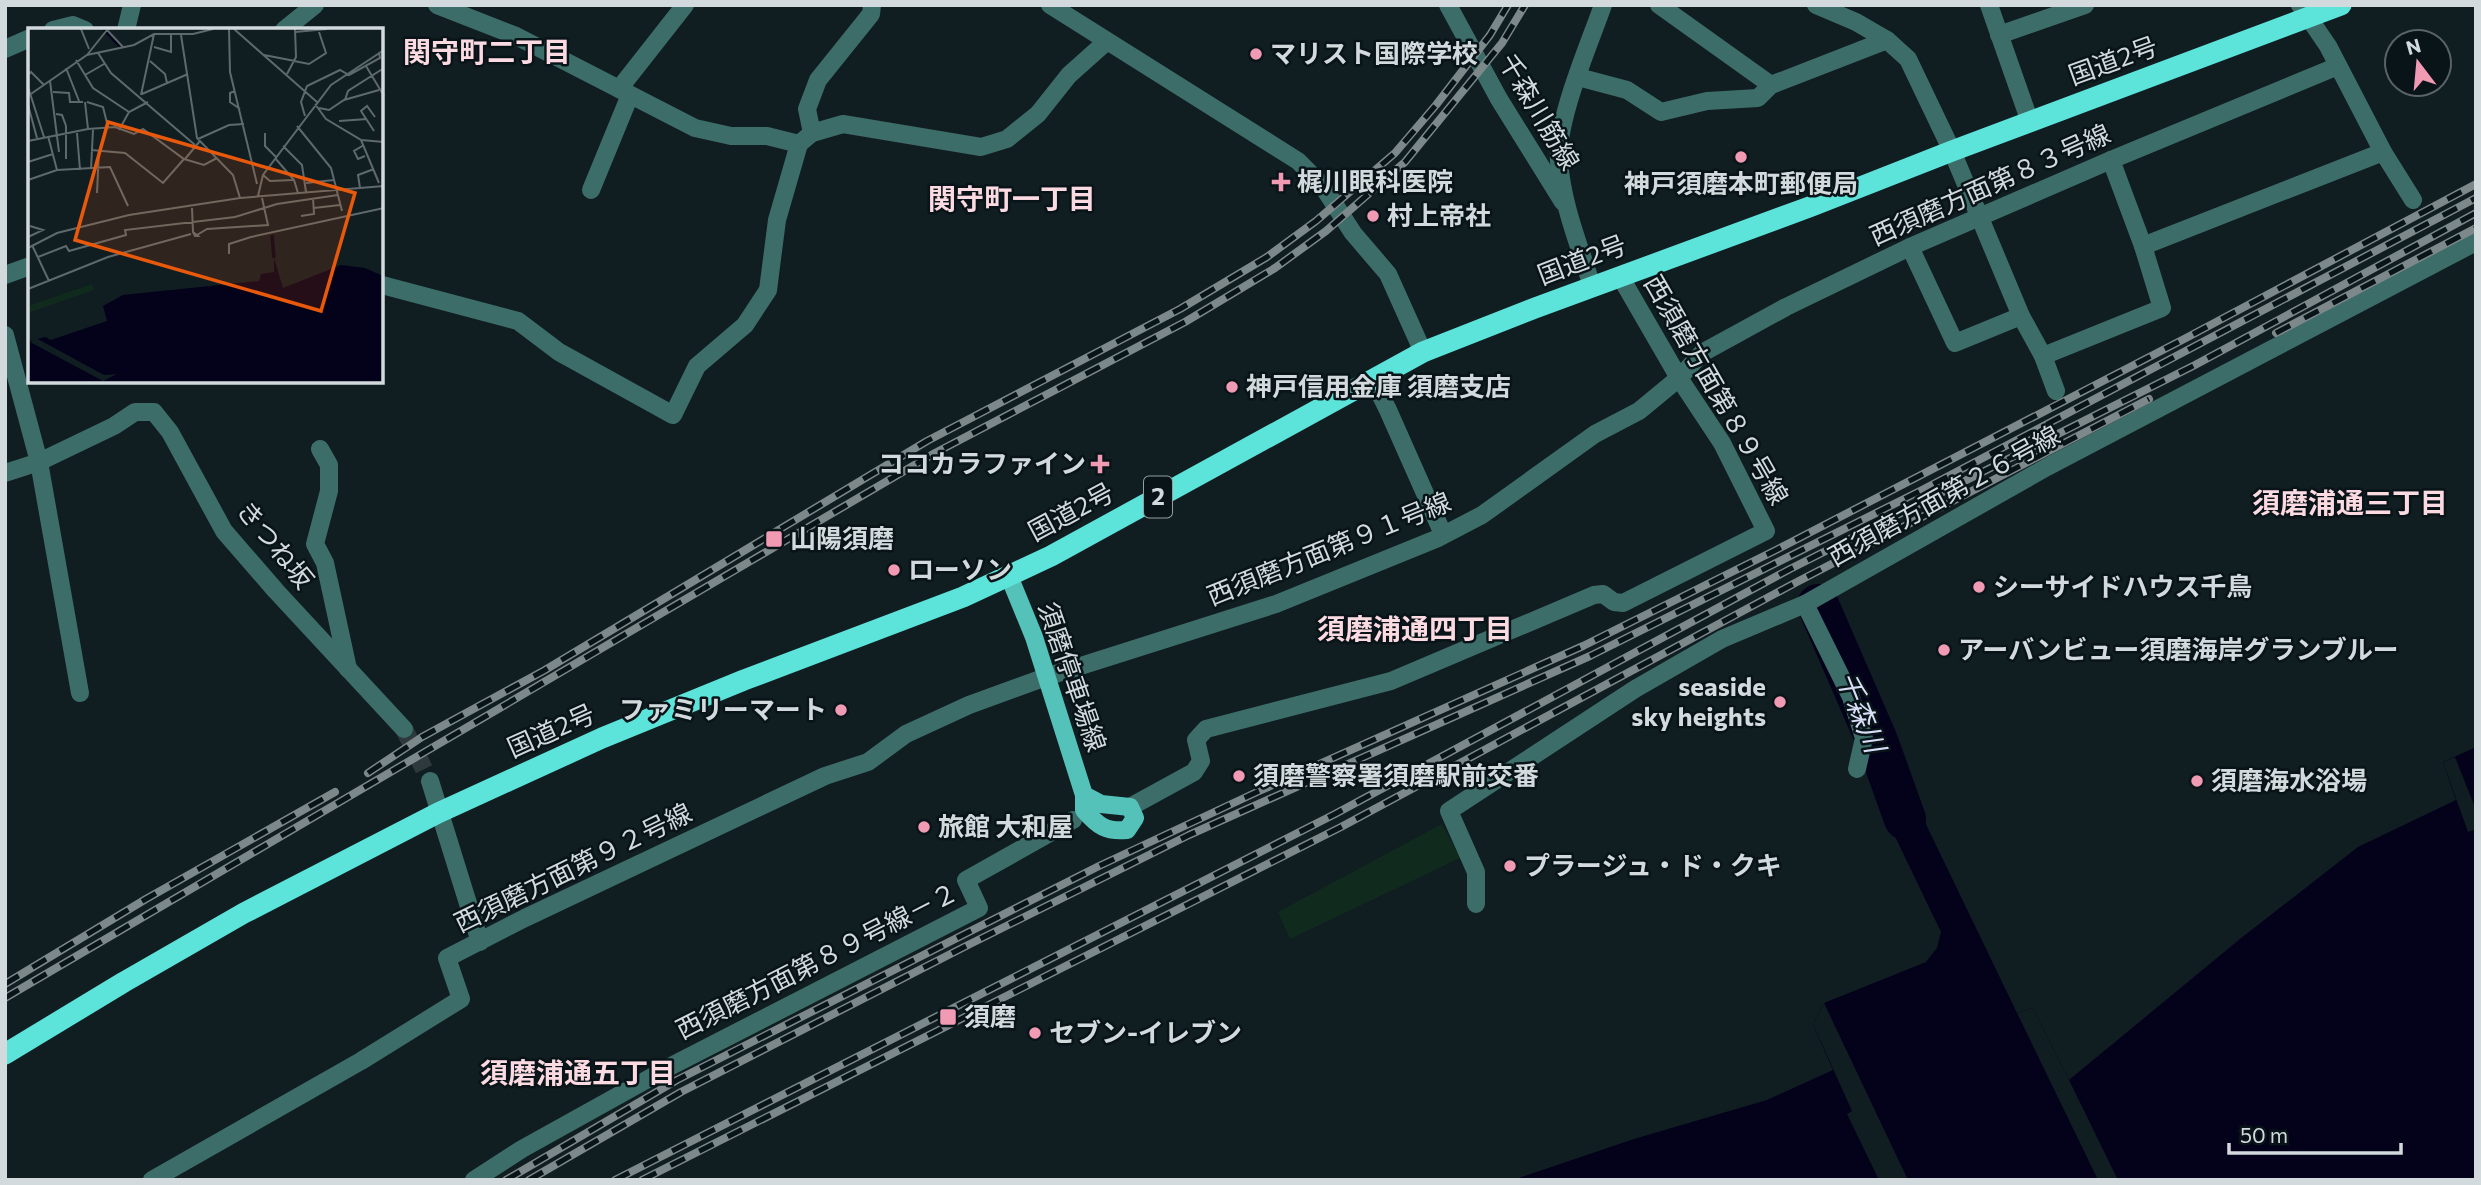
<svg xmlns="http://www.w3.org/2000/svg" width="2481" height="1185" font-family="Commissioner,'Noto Sans JP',sans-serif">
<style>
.green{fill:#102b1d}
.water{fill:#03021a}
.pier{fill:#101d21}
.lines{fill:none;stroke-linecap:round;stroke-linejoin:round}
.river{stroke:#03021a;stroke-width:42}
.minor-tunnel{stroke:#2d393d;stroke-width:18;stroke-dasharray:18 9;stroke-linecap:butt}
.minor{stroke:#3d6d69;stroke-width:18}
.major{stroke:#54c2b9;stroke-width:18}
.highway{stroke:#5ce3da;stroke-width:21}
.rail-casing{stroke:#7d888b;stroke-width:8}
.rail{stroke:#081418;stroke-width:5;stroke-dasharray:16;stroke-linecap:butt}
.poi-dot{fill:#f19ab3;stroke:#081418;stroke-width:2.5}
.labels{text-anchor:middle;stroke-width:5;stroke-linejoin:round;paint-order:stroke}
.shield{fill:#081418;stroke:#959fa2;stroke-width:2}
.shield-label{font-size:24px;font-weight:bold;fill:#d2dadd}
.poi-label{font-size:26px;font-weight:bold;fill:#d2dadd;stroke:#081418;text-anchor:start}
.street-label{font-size:26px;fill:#d2dadd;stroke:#081418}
.neighbourhood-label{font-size:28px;font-weight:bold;fill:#fcdae2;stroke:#081418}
.water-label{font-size:28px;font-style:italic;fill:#d9dff8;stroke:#081418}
.inset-river{fill:none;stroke:#03021a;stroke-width:3.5}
.inset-road{fill:none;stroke:#5e696c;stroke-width:2}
.view{fill:#e8590c;fill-opacity:0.15;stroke:#e8590c;stroke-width:3.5}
.inset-edge{fill:none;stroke:#d2dadd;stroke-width:3.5}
</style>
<rect width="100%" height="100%" fill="#101d21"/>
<polygon class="green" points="1442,824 1460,858 1290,939 1278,912"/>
<polygon class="water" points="2476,747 2476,1180 1513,1180 1634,1139 1767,1100 1833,1070 1813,1024 1824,1003 1926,962 1937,948 1941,932 1890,826 1921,814 2017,1013 2033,1008 2069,1080 2240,939 2358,847 2456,800 2443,762"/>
<g class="pier">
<polygon points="2455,757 2476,810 2476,829 2468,832 2443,762"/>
<polygon points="1824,1003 1908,1180 1879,1180 1847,1114 1852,1111 1813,1024"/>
<polygon points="2033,1008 2069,1080 2118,1180 2098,1180 2017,1013"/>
</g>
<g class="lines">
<polyline class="river" points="1818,605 1877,741 1905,819"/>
<polyline class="minor-tunnel" points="404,729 430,781"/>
<g class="minor">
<polyline points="437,5 516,36 695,128 731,136 767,136 799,144"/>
<polyline points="1050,5 1298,161 1322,185 1353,233 1388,274 1423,352"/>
<polyline points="1448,5 1499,99 1563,202"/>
<polyline points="1659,5 1771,85"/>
<polyline points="1816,5 1856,22 1887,40 1908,59 1952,151 2021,316 2043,356 2056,391"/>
<polyline points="1989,5 2030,122"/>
<polyline points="2300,5 2328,46 2383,152 2413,200"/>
<polyline points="53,30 73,25 85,30"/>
<polyline points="126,30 132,5"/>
<polyline points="284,30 315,5"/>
<polyline points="1999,35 2085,5"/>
<polyline points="5,49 30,38"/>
<polyline points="1578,77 1627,90 1661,112 1707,101 1758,98 1771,85 1887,40"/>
<polyline points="619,89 685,5"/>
<polyline points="812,133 807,109 818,80 871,14 872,5"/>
<polyline points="799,144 812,133 843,124 981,147 1007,139 1038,114 1069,75 1106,42"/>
<polyline points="591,190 630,95"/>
<polyline points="2143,246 2383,152"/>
<polyline points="1910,247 1955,343 2021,316"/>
<polyline points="5,275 30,266"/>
<polyline points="382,285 518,321 559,352 673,415 697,366 745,325 768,290 777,220 799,144"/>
<path d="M1592,286C1579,245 1562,204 1559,161C1556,120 1589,45 1603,5"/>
<polyline points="5,335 39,462 80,693"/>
<polyline points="2043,356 2162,308 2143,246 2111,160"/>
<polyline points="1373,380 1388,410 1443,534"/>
<polyline points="320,449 329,465 329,491 315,544 325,563 348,669"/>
<polyline points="5,473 39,462 114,426 135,412 154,412 170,432 224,531 276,591 404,729"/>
<polyline points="1805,604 1851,697 1864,738 1857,769"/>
<polyline points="430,781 480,942"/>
<polyline points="1130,807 1194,772 1201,761 1196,740 1206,729 1391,681 1594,595 1603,594 1614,602 1623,603 1766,531 1722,443 1679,378 1620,276"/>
<polyline points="1476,904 1476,872 1449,811 1635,689 1722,639 1805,604 2047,467 2476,242"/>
<polyline points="152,1180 361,1061 461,999 447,958 525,918 825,776 868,762 906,734 969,705 1046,677 1276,604 1436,539 1482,515 1595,434 1639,411 1679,378 1702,353 1786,307 1910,247 2111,160 2338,66"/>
<polyline points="474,1180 522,1149 675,1064 979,908 966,880 1073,820"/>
</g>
<path class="major" d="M1009,576L1034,637L1084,795V810C1098,826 1106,832 1127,830L1135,818L1130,807L1101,804L1084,795"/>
<polyline class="highway" points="5,1054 124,982 244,913 438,813 602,738 744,680 963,597 1051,556 1423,352 1535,308 1812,206 1952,151 2341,5"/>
<defs>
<g id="rail">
<polyline points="2276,333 2476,228"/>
<polyline points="368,773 422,737 545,670 927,441 1180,309 1267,257 1316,221 1395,153 1436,105 1490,35 1508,5"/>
<polyline points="5,984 146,899 335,792"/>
<polyline points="5,998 935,453 1185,322 1275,268 1326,231 1405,162 1502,43 1525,5"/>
<polyline points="506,1180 677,1080 1099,866 1257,792 1583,646 1778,549 2186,338 2476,184"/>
<polyline points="529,1180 681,1092 968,945 1189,835 1590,656 1922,490 2476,198"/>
<polyline points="615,1180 1335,814 1790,569 2195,365 2476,213"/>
<polyline points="642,1180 1341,827 1795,583 2149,399"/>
</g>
</defs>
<use href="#rail" class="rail-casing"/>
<use href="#rail" class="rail"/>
</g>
<g class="poi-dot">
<circle cx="1256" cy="54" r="7"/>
<circle cx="1741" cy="157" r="7"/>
<path d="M1277.5 171.5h7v7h7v7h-7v7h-7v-7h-7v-7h7z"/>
<circle cx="1373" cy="216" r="7"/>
<circle cx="1232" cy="387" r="7"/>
<path d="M1096.5 453.5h7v7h7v7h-7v7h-7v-7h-7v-7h7z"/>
<rect x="765" y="530" width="18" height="18" rx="3.5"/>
<circle cx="894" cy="570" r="7"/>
<circle cx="1979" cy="587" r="7"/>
<circle cx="1944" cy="650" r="7"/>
<circle cx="1780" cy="702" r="7"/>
<circle cx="841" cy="710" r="7"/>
<circle cx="1239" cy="776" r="7"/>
<circle cx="2197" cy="781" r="7"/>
<circle cx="924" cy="827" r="7"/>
<circle cx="1510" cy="866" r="7"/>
<rect x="939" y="1008" width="18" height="18" rx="3.5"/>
<circle cx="1035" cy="1033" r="7"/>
</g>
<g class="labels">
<rect class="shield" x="1144" y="476.5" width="28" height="41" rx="5"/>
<g class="shield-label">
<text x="1158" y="505">2</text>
</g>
<g class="poi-label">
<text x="1270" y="63">マリスト国際学校</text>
<text x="1297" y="191">梶川眼科医院</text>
<text x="1741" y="193" text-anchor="middle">神戸須磨本町郵便局</text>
<text x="1387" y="225">村上帝社</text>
<text x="1246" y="396">神戸信用金庫 須磨支店</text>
<text x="1086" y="473" text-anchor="end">ココカラファイン</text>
<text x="790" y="548">山陽須磨</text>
<text x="908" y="579">ローソン</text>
<text x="1993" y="596">シーサイドハウス千鳥</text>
<text x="1958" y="659">アーバンビュー須磨海岸グランブルー</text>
<text x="1766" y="696" text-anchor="end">seaside<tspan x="1766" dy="30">sky heights</tspan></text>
<text x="827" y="719" text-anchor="end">ファミリーマート</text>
<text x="1253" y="785">須磨警察署須磨駅前交番</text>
<text x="2211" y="790">須磨海水浴場</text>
<text x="938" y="836">旅館 大和屋</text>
<text x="1524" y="875">プラージュ・ド・クキ</text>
<text x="964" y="1026">須磨</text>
<text x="1049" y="1042">セブン-イレブン</text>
</g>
<g class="street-label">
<text transform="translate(2113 61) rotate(-20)" y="9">国道2号</text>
<text transform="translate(1539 112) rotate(59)" y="9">千森川筋線</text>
<text transform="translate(1990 185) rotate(-24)" y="9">西須磨方面第８３号線</text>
<text transform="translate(1582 260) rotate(-21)" y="9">国道2号</text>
<text transform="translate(1716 390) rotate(60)" y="9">西須磨方面第８９号線</text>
<text transform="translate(1944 496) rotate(-29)" y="9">西須磨方面第２６号線</text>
<text transform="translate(1071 512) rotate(-28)" y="9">国道2号</text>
<text transform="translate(275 545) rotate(51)" y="9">きつね坂</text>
<text transform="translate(1329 549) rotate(-22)" y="9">西須磨方面第９１号線</text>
<text transform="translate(1072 677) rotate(71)" y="9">須磨停車場線</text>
<text transform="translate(551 731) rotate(-24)" y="9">国道2号</text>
<text transform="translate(573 868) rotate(-26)" y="9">西須磨方面第９２号線</text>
<text transform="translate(817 961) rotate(-27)" y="9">西須磨方面第８９号線－２</text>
</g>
<g class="neighbourhood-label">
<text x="487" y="62">関守町二丁目</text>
<text x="1012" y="209">関守町一丁目</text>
<text x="2350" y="513">須磨浦通三丁目</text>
<text x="1415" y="639">須磨浦通四丁目</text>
<text x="578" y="1083">須磨浦通五丁目</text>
</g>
<g class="water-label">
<text transform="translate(1861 712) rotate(68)" y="10">千森川</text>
</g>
</g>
<g transform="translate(28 28)">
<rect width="355" height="355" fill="#101d21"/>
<path d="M64,256L66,262L0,285V278Z" fill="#102b1d"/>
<path d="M246,230L255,260L313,237L337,240L355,248V355H0V309L2,313L17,309L23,312L79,293L75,278L95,267L231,253L233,246L246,244Z" fill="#03021a"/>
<path d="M8,310L76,347L89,346L75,353L2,314Z" fill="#101d21"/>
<path class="inset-river" d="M76,1L92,18M244,207L246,230"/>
<path class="inset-road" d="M53,1L61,21M201,1L202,44L229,156M206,1L289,74M79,2L95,19M267,4L299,1M153,7L169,110L205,147L212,170M126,19L143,24V6M70,25L83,45L167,117M59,27L79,2M236,27L267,33M48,32L65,60L101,84M122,33L137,46L139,55M266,33L281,36L298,25L291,4M338,38L356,68M38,40L51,73M259,46L268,29L267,1M0,47L3,44L16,57M57,47L76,36M22,53L31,124M0,59L16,109M207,63L202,65V74L212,81M25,64L41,65L42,74H55M114,66L160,46M113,67L126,6M0,68L59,27L106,17L126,6H165L185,1M317,72L320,63L356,40M57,74L60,101M59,74L75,79L80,99M287,76L298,91L333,112L351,155M0,77L9,110M291,80L301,82L316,72L351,62M28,86L34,87L38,98V131M277,88L273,74L279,58L312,42L321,47L352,30L351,24M311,93L339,91M269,98L303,140L314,183M60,101L87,99L106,106L115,101L156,131L176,137L189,130M91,102L101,84L120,74M346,103L333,83L339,78L347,89M49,105L52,142M237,105V118L248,129M20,108L29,142M170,111L201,97L216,96M333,112L356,114M0,113L60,101M336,117L326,123L330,131L337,128M255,118L274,137L278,164M63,122L97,125L135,155L156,131M247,130L266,152L270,165M157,131L172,113M0,134L25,126M63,141L65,102M235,147L242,153L265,152M0,152L29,142L82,139L100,178M278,155L306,152M332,160L330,147L346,141M69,165L71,122M230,168L235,147L303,57L356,22M164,180L165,204L170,208H167L165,204M286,180L312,177M273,188L286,186L285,170M169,207L179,201L240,197L234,170M0,209L15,202L2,198M4,217L21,253M0,220L29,205L101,187L212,170L356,158M201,226V216L223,209L356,180M10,229L38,218L41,223L98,207L97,202L207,189L249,176L310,167M0,261L80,229L163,206"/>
<path class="view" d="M80,94L327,165L293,283L47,212Z"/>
<rect width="355" height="355" class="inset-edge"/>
</g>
<rect width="2481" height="1185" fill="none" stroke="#d2dadd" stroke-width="14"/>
<g transform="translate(2418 63) rotate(344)"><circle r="33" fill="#081418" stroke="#596367" stroke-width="2"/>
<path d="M0-5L12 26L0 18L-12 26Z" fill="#f19ab3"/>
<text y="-10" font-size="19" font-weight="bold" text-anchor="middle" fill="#d2dadd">N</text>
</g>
<path d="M2229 1143v10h172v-10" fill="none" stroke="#d2dadd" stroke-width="3.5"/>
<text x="2240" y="1143" font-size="21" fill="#d2dadd" stroke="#081418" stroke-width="5" paint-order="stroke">50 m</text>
</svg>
